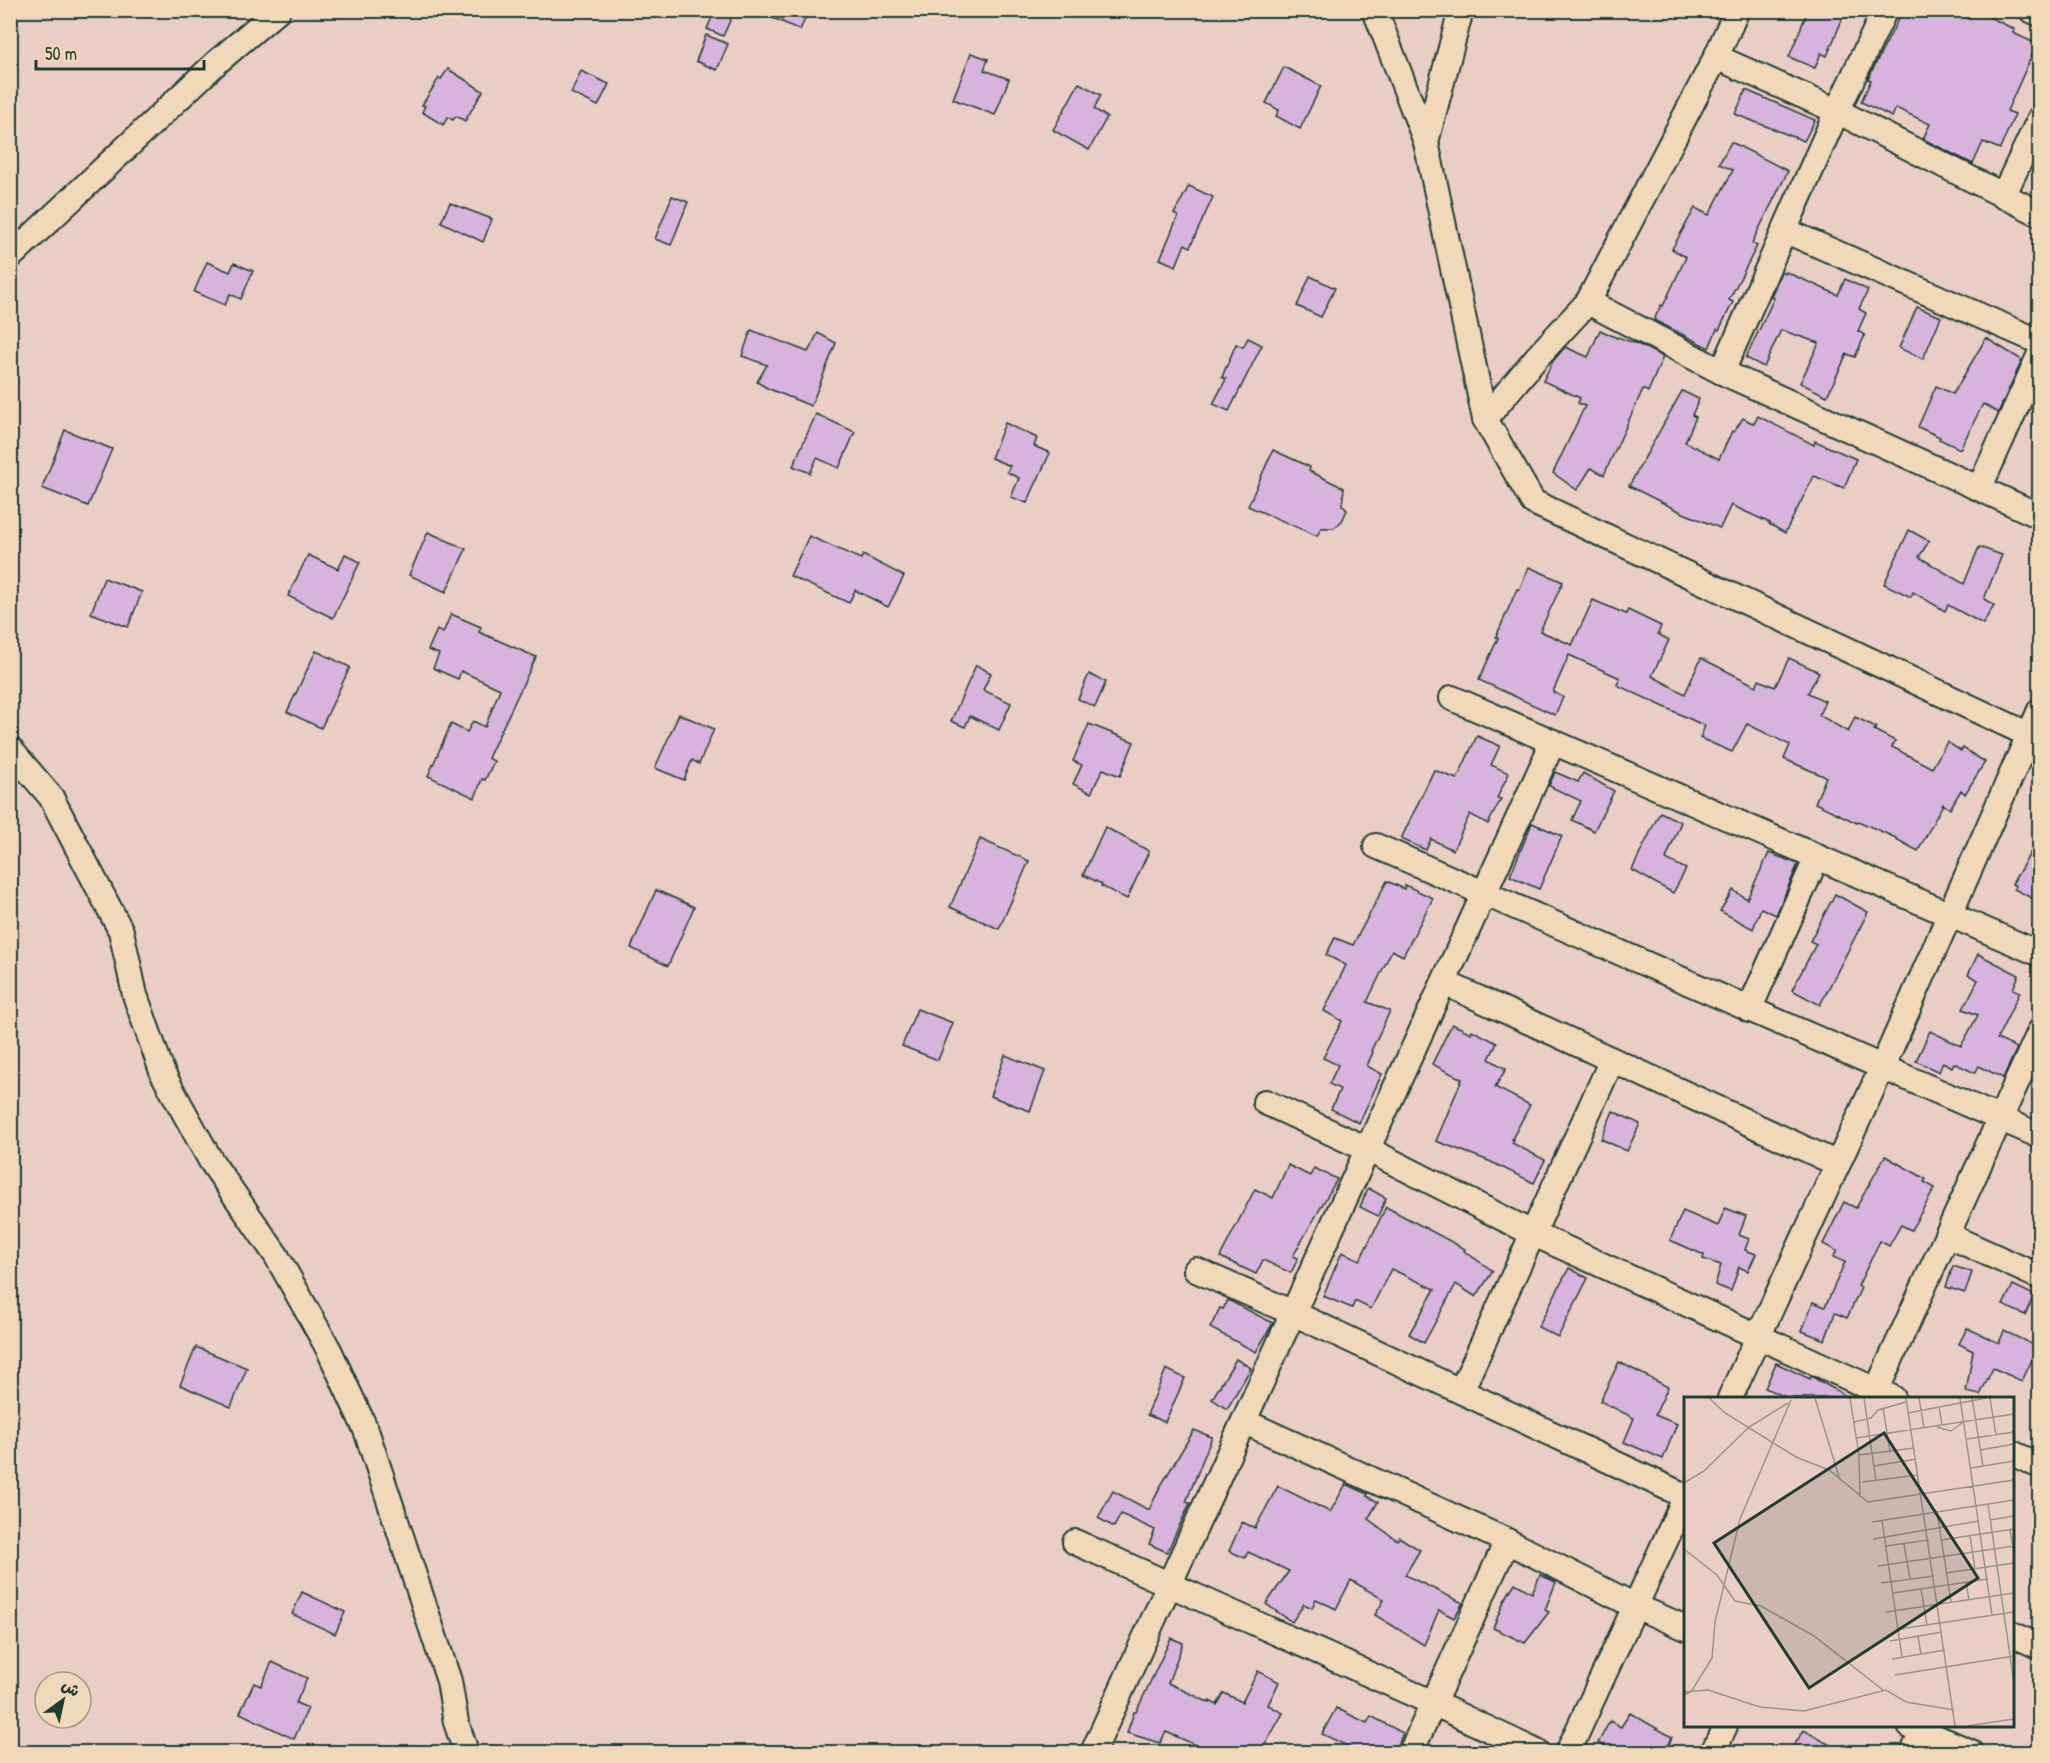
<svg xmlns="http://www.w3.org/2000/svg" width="2050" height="1763" font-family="'Patrick Hand','Playpen Sans Arabic',sans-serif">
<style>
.building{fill:#d8b3dd;stroke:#1f3d34;stroke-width:1.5}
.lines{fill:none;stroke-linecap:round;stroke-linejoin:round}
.street-casing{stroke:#1f3d34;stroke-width:28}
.street{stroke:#f1d8b9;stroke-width:24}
.inset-road{fill:none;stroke:#99938a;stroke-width:1.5}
.view{fill:#1f3d34;fill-opacity:0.15;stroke:#1f3d34;stroke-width:3}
.inset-edge{fill:none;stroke:#1f3d34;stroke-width:3}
</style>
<rect width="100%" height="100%" fill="#eacdc4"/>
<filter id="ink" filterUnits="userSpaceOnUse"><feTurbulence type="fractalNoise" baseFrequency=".0167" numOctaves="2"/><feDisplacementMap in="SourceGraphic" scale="12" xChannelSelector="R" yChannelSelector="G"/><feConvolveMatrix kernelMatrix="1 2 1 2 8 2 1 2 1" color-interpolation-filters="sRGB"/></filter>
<g filter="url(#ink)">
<g class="building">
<polygon points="715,10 735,10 723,36 707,29"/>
<polygon points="755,10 809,10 800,30"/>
<polygon points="1808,10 1834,10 1844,15 1827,56 1821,53 1815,68 1789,57"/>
<polygon points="1918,10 1948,10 1969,19 1975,10 2014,29 2013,33 2037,44 2007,111 2015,114 2000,149 1983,142 1973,164 1923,139 1930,124 1896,108 1892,117 1861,102 1871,80 1868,79 1902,12 1915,18"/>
<polygon points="706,35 728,44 717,70 696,61"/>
<polygon points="971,53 988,59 984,70 1009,79 995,115 953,99"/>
<polygon points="1284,67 1321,86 1300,129 1276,116 1279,110 1266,103"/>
<polygon points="448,69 483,91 465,121 456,116 453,120 448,117 443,125 422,112 425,106 422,105 439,78 441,79"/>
<polygon points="581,71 609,84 598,106 571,93"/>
<polygon points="1079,83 1101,95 1094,109 1107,117 1089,150 1053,130"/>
<polygon points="1746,90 1815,120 1804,141 1735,114"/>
<polygon points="1731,142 1788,171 1752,243 1757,246 1729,300 1733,302 1719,330 1717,329 1709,348 1654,320 1661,305 1663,306 1686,257 1672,249 1695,208 1709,215 1733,170 1719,164"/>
<polygon points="1189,186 1213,197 1190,247 1185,244 1176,266 1160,259 1178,216 1174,214"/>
<polygon points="672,196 688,202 671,245 655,239"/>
<polygon points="450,203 492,219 483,242 441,222"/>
<polygon points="207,262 230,272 234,263 253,271 241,299 230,294 225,305 194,292"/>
<polygon points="1781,272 1785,274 1786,272 1838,295 1845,279 1868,290 1859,309 1866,313 1858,331 1865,335 1855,357 1847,354 1827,396 1800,383 1819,343 1781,330 1764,367 1746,358 1774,298 1771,297"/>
<polygon points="1310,276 1335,288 1321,317 1297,306"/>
<polygon points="1917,307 1941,317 1923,359 1899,348"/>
<polygon points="751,330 808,352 818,333 836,343 811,406 767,388 757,382 767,365 742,356"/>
<polygon points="1600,330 1617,338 1618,337 1642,346 1663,357 1648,392 1643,389 1604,475 1591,468 1577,490 1553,473 1585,406 1578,403 1580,398 1543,381 1553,361 1565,347 1588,357"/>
<polygon points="1248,338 1262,345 1229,411 1213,404 1226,379 1222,377 1236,344 1243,347"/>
<polygon points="1986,338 2022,360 1998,413 1983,404 1960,449 1939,439 1940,437 1918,427 1936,386 1953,394"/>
<polygon points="1682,391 1699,399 1692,415 1696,417 1685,442 1719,459 1732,431 1734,432 1743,418 1754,424 1758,416 1814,445 1815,441 1856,459 1844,488 1814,476 1785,533 1769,524 1770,523 1731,505 1720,528 1681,512 1629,486"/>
<polygon points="816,414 855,432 839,468 817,458 810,473 793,466"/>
<polygon points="1005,423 1037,438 1034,446 1050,453 1027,503 1011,497 1019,478 1007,472 1010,466 991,458"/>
<polygon points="65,430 112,449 88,506 42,488"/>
<polygon points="1273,450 1310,467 1309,471 1344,488 1342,505 1347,510 1342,521 1334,528 1321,528 1317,536 1248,506"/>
<polygon points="1909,530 1929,541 1919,557 1964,584 1979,547 2002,555 1984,599 1994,605 1983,624 1948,605 1945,611 1913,592 1911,597 1884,584"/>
<polygon points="428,532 466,549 446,592 409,575"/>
<polygon points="809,536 861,559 863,555 904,576 888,607 855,590 849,603 790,576"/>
<polygon points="345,554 360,562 333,618 288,596 308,555 338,569"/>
<polygon points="1529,567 1563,582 1540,631 1572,645 1593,600 1626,614 1628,610 1661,626 1658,634 1669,640 1652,676 1685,694 1701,658 1756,686 1759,680 1775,687 1789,658 1819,672 1808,693 1825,701 1819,715 1848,732 1855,717 1876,727 1874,730 1895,741 1892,747 1932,768 1947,742 1961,751 1963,748 1985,762 1965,794 1961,790 1950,809 1943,804 1918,851 1896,839 1896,838 1858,821 1857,823 1815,803 1826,777 1784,759 1790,745 1747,724 1732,752 1700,738 1705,726 1617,685 1620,678 1569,655 1553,692 1563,697 1555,715 1479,680 1498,638 1496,637 1517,589 1519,590"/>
<polygon points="104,578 142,592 128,627 91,613"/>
<polygon points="451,614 481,627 479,632 536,657 488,758 494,761 485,780 482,779 475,798 428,776 451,724 467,732 473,721 485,727 500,689 461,671 458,679 433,668 439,654 428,650 437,630 443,633"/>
<polygon points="316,651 350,667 321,728 287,712"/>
<polygon points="976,665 991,673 983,690 1011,703 999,730 970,716 965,727 951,721"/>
<polygon points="1089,674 1106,682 1095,707 1078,699"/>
<polygon points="679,714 714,729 699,764 692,760 684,780 655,768"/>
<polygon points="1089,724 1134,742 1120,776 1103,769 1091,793 1073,784 1082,765 1073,761"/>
<polygon points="1477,736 1500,746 1491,765 1509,773 1497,798 1501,799 1488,824 1470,814 1453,850 1431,839 1426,850 1401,839 1434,770 1457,779"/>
<polygon points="1555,772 1578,782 1583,773 1614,791 1594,831 1572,820 1581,801 1549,786"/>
<polygon points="1660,812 1681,822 1666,859 1686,869 1673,893 1632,870"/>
<polygon points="1532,823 1562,836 1539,889 1510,876"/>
<polygon points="1105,827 1149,851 1127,899 1101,886 1102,884 1083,875"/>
<polygon points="2040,836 2040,902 2014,889 2016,886 2012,884"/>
<polygon points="980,839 1029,861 999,929 950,907"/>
<polygon points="1769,853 1798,864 1776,915 1761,908 1753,929 1720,911 1733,890 1747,899"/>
<polygon points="1387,881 1404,889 1405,885 1433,898 1403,956 1392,950 1367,1002 1390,1011 1371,1051 1373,1052 1367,1066 1382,1074 1359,1123 1331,1109 1340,1089 1329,1084 1338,1065 1323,1058 1342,1021 1324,1011 1346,965 1326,955 1335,938 1353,945"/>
<polygon points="656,890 694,907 668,966 631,948"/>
<polygon points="1835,894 1868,912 1820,1005 1792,990 1816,944 1810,941"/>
<polygon points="1978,954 2019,975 2013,989 2020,992 1997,1039 2017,1048 2003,1078 1979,1066 1975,1073 1954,1063 1952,1067 1943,1062 1939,1072 1916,1061 1930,1031 1961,1046 1978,1015 1963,1009 1978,980 1968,975"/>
<polygon points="917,1009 953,1023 938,1060 902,1046"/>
<polygon points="1452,1024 1471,1033 1472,1030 1497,1043 1489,1059 1506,1069 1495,1087 1530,1105 1512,1139 1514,1140 1512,1143 1545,1160 1534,1183 1489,1161 1436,1141 1462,1079 1432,1064"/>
<polygon points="1005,1055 1045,1071 1030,1111 990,1096"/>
<polygon points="1613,1111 1640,1124 1627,1151 1601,1139"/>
<polygon points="1885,1156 1926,1179 1924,1182 1935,1188 1911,1230 1901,1225 1889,1246 1880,1241 1858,1286 1861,1288 1847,1318 1835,1313 1825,1340 1802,1331 1813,1302 1825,1307 1845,1262 1833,1257 1837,1251 1823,1244 1844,1202 1856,1208"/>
<polygon points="1288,1165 1310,1176 1314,1168 1337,1179 1293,1256 1298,1258 1291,1273 1263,1260 1256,1274 1220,1257 1255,1189 1273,1198"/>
<polygon points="1368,1188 1386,1198 1378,1216 1360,1207"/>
<polygon points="1386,1207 1465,1249 1464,1251 1493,1271 1476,1297 1456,1284 1424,1343 1409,1334 1435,1289 1391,1269 1371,1309 1355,1301 1352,1308 1323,1296 1342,1252 1360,1260"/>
<polygon points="1725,1208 1746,1216 1739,1235 1749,1239 1745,1250 1756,1254 1748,1271 1739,1267 1731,1291 1715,1285 1721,1265 1703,1259 1704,1255 1670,1240 1683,1211 1718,1226"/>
<polygon points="1953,1266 1972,1272 1965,1293 1946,1287"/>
<polygon points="1569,1268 1588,1278 1558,1337 1538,1327"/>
<polygon points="2013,1285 2034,1295 2025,1315 2003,1305"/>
<polygon points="1228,1300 1273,1323 1256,1352 1210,1328 1220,1308 1223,1309"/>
<polygon points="1967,1328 1999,1343 2004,1331 2038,1347 2022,1381 1993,1368 1980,1395 1966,1392 1973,1351 1959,1344"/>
<polygon points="196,1347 247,1368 231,1407 180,1385"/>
<polygon points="1236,1359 1251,1368 1227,1409 1212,1399"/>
<polygon points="1619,1362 1668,1387 1655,1415 1677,1424 1663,1459 1624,1442 1634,1418 1600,1401"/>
<polygon points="1776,1363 1810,1379 1811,1376 1816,1379 1850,1398 1788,1398 1765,1388"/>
<polygon points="1166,1369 1185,1378 1165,1422 1147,1415"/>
<polygon points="1194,1430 1212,1437 1186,1502 1190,1503 1167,1552 1149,1544 1155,1530 1121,1514 1114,1527 1098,1518 1113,1491 1149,1510 1160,1487"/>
<polygon points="1346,1484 1368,1494 1367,1496 1378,1502 1368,1519 1397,1540 1399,1537 1420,1550 1405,1575 1463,1603 1454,1618 1439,1610 1424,1645 1375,1615 1384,1600 1351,1580 1336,1609 1316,1599 1312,1608 1304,1604 1292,1622 1266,1604 1289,1571 1248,1552 1245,1558 1229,1551 1242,1522 1255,1528 1278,1486 1330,1512"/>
<polygon points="1540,1575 1556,1582 1545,1610 1549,1612 1525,1643 1493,1628 1505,1599 1515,1583 1532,1593"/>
<polygon points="302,1592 345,1612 335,1634 292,1614"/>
<polygon points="1171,1638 1183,1643 1168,1683 1210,1703 1210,1701 1217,1705 1224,1693 1242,1702 1258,1671 1279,1682 1268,1705 1283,1713 1261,1752 1212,1752 1166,1732 1160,1743 1127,1733 1134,1712 1136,1712"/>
<polygon points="272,1662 307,1678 296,1703 308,1708 294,1739 240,1713 254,1683 261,1686"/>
<polygon points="1336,1708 1367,1723 1371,1716 1403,1733 1395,1752 1360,1752 1322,1734"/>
<polygon points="1630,1713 1672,1737 1666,1752 1615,1752 1598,1743 1610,1721 1621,1727"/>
<polygon points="1804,1730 1842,1752 1803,1752 1793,1747"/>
</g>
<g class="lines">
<defs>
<g id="street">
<polyline points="1373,10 1378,18 1426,142 1485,419 1533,502 2040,740"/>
<polyline points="2031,10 2040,14"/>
<polyline points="1716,57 1837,111 2040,214"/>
<polyline points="1426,142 1461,10"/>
<polyline points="2003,196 2040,118"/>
<polyline points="1786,231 2040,342"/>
<polyline points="10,257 216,63 278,10"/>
<polyline points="1588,302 1722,372 2040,516"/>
<polyline points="1722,372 1837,111 1885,10"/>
<polyline points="1485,419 1537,357 1588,302 1716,57 1737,10"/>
<polyline points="1980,487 2040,354"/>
<polyline points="1452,698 2040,954"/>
<polyline points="10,749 51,797 121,931 135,995 163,1074 211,1161 276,1255 329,1350 366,1430 449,1681 456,1722 466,1752"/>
<polyline points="1376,846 2040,1136"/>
<polyline points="1445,983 1838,1164"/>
<polyline points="1749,1010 1817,857"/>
<polyline points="1265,1102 1369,1150 1534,1234 1893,1398"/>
<polyline points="1947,1235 2040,1277"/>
<polyline points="1196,1270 1293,1313 1685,1496"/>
<polyline points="1461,1391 1612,1060"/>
<polyline points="1730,1398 1882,1068 2040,710"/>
<polyline points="1873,1398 2040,1031"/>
<polyline points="1245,1422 1507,1541 1635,1606 1686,1628"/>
<polyline points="2012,1453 2040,1466"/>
<polyline points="1075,1542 1433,1703 1537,1752"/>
<polyline points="2012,1634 2040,1647"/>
<polyline points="1910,1726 1971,1752"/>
<polyline points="1093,1752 1553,742"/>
<polyline points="1411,1752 1507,1541"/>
<polyline points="1568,1752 1686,1496"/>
<polyline points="1713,1752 1725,1726"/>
<polyline points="1913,1752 1923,1731"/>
</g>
</defs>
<use href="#street" class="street-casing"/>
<use href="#street" class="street"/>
</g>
</g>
<g transform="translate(1684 1397)">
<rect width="330" height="330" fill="#eacdc4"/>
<path class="inset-road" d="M25,1L41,16L112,60L145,73L184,105L330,83M131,1L155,80M166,1L175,58L176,100M180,1L192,84M222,1L271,329M235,1L240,31M276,1L308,218M288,1L299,69M306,1L312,38M255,10L258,28M199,11L206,54M224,16L302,1M170,25L187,21L194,13L222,5M253,30L267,34L278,26M172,41L330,17M283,42L330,35M296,53L330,47M175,58L230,51M190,69L232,62M287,71L330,64M178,85L234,78M0,86L20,74L65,30L104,6M304,107L330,286M253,114L267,205M306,123L330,119M198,124L218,260M188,125L330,103M326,133L330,156M286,139L291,172M189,142L295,124M257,143L330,132M220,147L226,182M202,149L245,143M0,152L33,178L51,204L77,209L130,239L199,293M194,169L330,149M262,176L330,166M282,185L285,203M197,186L250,179M237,192L243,228M209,196L304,182M202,215L330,196M215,232L330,215M234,239L237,257M206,244L258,235M208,262L261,253M211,278L330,259M0,295L24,293L76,310L120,314L202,293L222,305L270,313M0,298L7,295L28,261L31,225L56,122L107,3M283,329L330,322"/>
<path class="view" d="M200,36L294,181L125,291L30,146Z"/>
<rect width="330" height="330" class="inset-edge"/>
</g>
<rect width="2050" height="1763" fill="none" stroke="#f1d8b9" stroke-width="36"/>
<rect x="18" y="18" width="2014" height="1727" fill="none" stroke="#1f3d34" stroke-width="2" filter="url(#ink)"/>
<g transform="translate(63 1700) rotate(33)"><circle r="28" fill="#f1d8b9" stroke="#9d9a84" stroke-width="1.5"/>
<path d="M0-4.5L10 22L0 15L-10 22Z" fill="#1f3d34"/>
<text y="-9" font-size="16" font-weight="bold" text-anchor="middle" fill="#1f3d34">ش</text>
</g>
<path d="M36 60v9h168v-9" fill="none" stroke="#1f3d34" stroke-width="3"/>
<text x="45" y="60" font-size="18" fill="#1f3d34" stroke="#f1d8b9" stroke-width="4.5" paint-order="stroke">50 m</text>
</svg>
